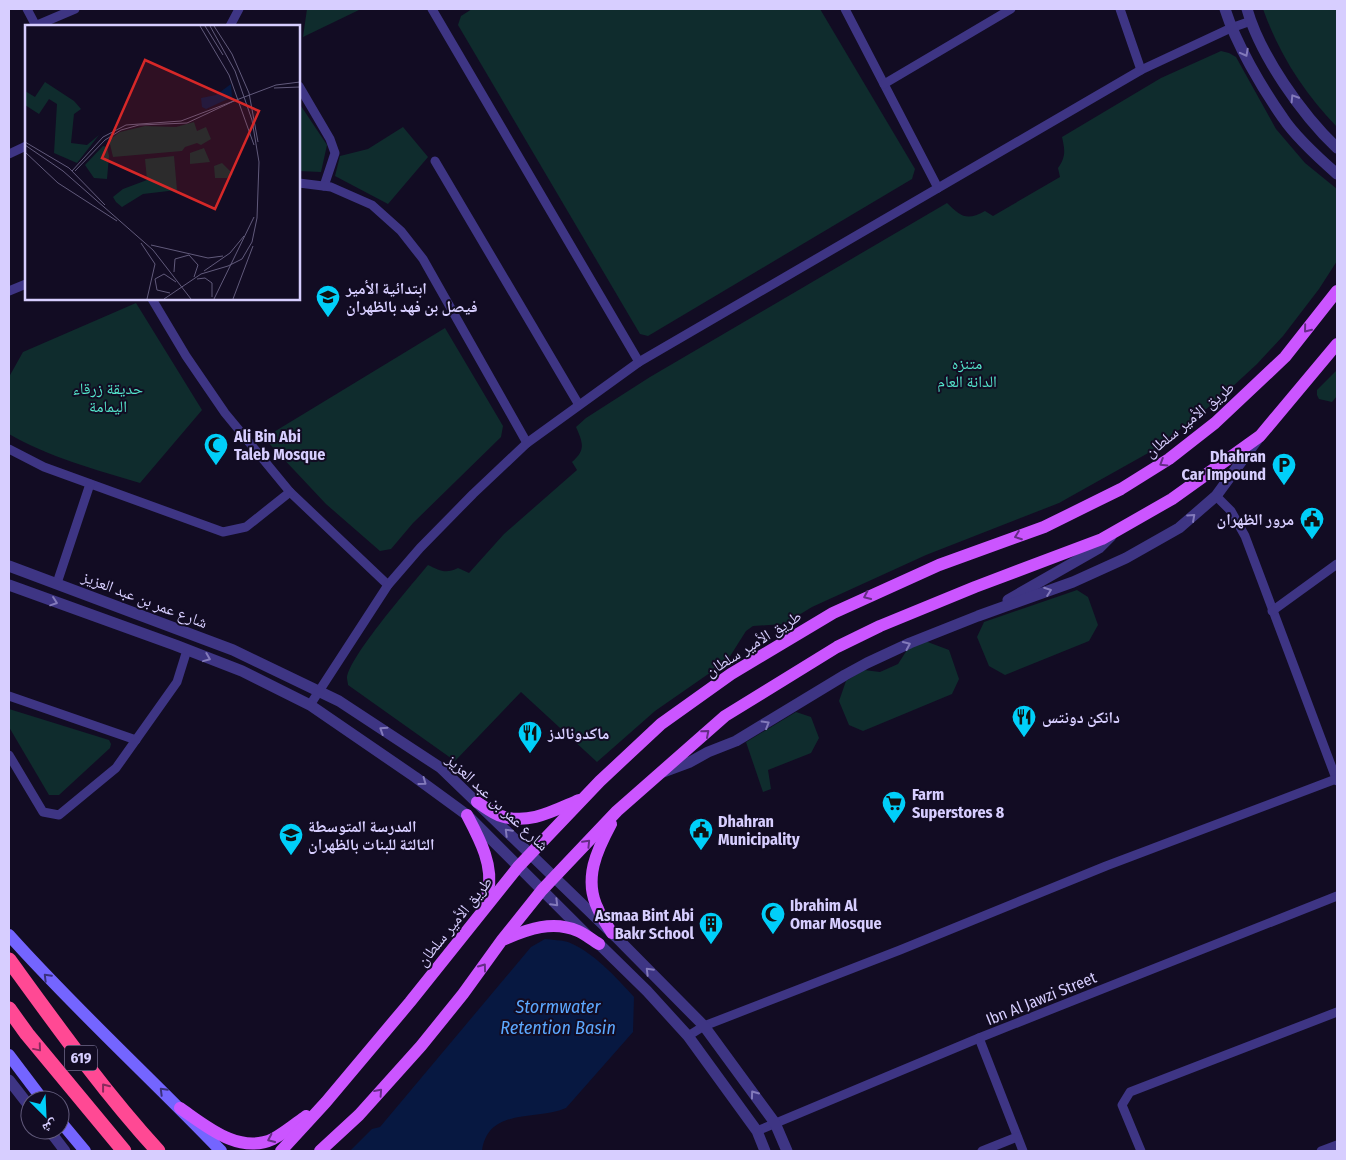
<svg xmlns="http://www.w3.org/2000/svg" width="1346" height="1160" font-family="'Fira Sans Condensed','Noto Naskh Arabic',sans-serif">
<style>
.green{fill:#0f2c2d}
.water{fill:#071841}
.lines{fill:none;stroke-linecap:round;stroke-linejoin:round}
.minor{stroke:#3e3584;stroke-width:9}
.tertiary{stroke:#3e3584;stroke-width:11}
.secondary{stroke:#7465ff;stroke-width:12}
.primary{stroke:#cb55ff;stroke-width:12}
.motorway{stroke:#ff4994;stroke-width:15}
.oneway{stroke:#837abb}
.oneway2{stroke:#652d86}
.oneway3{stroke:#39307b}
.oneway4{stroke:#882a5c}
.labels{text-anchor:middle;stroke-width:4;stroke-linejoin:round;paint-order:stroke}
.shield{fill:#120c23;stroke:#9c94bd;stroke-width:1}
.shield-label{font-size:15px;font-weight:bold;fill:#d7ceff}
.poi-label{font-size:16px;font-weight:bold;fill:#d7ceff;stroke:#120c23;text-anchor:start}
.park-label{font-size:16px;fill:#54e5cb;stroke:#120c23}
.street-label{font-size:16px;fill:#d7ceff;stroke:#120c23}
.water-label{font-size:18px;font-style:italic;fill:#5ca8ff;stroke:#120c23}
.inset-road{fill:none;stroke:#615a7b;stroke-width:1}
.view{fill:#d62828;fill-opacity:0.15;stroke:#d62828;stroke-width:2.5}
.inset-edge{fill:none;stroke:#d7ceff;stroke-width:2.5}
</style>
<rect width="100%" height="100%" fill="#120c23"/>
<g class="green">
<polygon points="307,9 361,9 303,37"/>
<polygon points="472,9 820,9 915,169 912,179 648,336 640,334 458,25 461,16"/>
<path d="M1263,9H1337V127C1304,93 1279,54 1263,9Z"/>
<path d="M1221,51L1229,53L1236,57L1276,129L1305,163L1337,189V261L1319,289L1283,336L1257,364L1218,400L1150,452L1059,503L926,555L812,607L784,624L753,626L746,631L727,661L655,711L597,762L521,692L455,761L348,685C348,683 347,679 347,678C348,658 413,583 428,565C440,571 446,574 458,568L469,573L504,534L577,470L572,462C586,450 583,443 576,427L586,418L650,377L947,203C961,217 967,221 985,211L993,216L1060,177L1058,168C1066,157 1065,150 1062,137L1161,78Z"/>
<polygon points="299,103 327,145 321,172 299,171"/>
<polygon points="403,127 428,157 388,204 335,176 340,156 368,149"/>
<path d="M136,303L202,410L140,483C96,470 49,457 9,434V377L23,352Z"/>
<polygon points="445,328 503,426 501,437 413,523 391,549 380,551 326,504 264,438"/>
<polygon points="1337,370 1337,396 1332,402 1319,399 1317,395 1317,390"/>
<polygon points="1077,590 1088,597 1098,625 1089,641 1005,675 989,666 977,637 984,622"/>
<polygon points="925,641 949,650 959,679 952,694 863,731 849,725 839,701 846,681 864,670 880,672 898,664 907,650"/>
<polygon points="9,709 109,740 111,744 110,748 59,795 49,795 9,727"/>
<polygon points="796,712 811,717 819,738 811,753 768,770 771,789 763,792 746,742"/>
</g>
<path class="water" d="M545,939C552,940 561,940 568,942C592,951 617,978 634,997L633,1032L566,1108C535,1121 488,1107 482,1151H350L372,1129L380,1127L531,947Z"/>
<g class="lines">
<g class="minor">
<polyline points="27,9 36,26"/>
<polyline points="432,9 639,362"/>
<polyline points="845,9 938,188"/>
<polyline points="1120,9 1141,70"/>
<polyline points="35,26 75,9"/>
<polyline points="230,26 239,9"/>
<polyline points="884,84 1011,9"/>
<polyline points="299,86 330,139 335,153 324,186"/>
<polyline points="9,154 26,146"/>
<polyline points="435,161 579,405"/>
<polyline points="299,183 331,187 372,205 401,231 423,259 527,443"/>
<polyline points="9,291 26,284"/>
<polyline points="152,299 186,356 225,413 290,492 388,585"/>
<polyline points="9,449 44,467 223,532 246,527 290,492"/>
<polyline points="1216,496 1231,511 1245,536 1337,781"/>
<polyline points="57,583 90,484"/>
<polyline points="1272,611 1337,564"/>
<polyline points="9,696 136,740"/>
<polyline points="310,705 388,585 420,548 473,494 527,443 639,362 1141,70 1231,28 1251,21"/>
<polyline points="9,755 43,812 59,815 116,768 177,682 187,650"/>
<polyline points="688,1036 704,1026 900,950 1106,866 1336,779"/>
<polyline points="979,1038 1023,1151"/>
<polyline points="757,1131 979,1038 1337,896"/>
<polyline points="982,1151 1017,1137"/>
<polyline points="1141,1151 1122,1105 1130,1092 1337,1012"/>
<polyline points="1321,1151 1337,1145"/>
</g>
<g class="tertiary">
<path d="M1225,9C1236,44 1262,88 1283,118C1295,136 1321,160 1337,174"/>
<path d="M1247,9C1260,55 1302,115 1337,148"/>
<polyline points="9,566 233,650 339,701 441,768 616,937 704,1026 775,1123 787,1151"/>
<polyline points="9,585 175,645 242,671 310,705 415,777 467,815 590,938 599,944 647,991 688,1036 757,1131 765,1151"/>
<polyline points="1008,600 1099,548 1111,536"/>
<polyline points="663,772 690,762 708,752 736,741 845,675 867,663 910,643 978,616 1073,582 1126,558 1179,528 1216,496 1257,440"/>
<polyline points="9,1080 30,1107"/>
<polyline points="49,1130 65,1151"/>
</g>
<g class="secondary">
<path d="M9,935C76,1010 151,1078 221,1151"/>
<polyline points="9,1055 43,1100"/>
<polyline points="60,1121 85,1151"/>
</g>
<g class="primary">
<path d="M477,802C485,807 493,814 501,816C529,825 553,811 579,800"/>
<path d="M467,815C479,838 494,865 488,892C487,897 483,902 481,906"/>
<path d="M611,824C597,850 583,879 598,909C601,917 607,925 612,933"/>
<path d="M505,939C528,929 553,920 578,931C585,934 592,940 599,944"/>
<path d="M180,1108C206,1126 239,1155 273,1139C284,1133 295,1124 306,1116"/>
<polyline points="281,1151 326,1102 410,1002 518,867 600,781 661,724 731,674 833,613 939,565 1044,527 1121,489 1169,459 1215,423 1285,357 1337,291"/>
<polyline points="320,1151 359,1115 421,1046 463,994 502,940 542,890 617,811 725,716 837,647 880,626 975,587 1102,539 1172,499 1260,436 1337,344"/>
</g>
<g class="motorway">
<path d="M9,960C57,1026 104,1092 158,1151"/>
<polyline points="9,1009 27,1034 124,1151"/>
</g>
</g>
<defs><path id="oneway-chevron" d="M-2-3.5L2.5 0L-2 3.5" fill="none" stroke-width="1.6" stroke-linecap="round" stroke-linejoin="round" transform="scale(1.25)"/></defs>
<g class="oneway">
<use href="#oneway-chevron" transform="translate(1245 53) rotate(62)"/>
<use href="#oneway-chevron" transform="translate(1294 98) rotate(-122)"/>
<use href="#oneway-chevron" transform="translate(1192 517) rotate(-42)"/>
<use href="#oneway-chevron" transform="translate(1048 591) rotate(-20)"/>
<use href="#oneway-chevron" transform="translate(54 602) rotate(19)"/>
<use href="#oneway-chevron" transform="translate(907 645) rotate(-24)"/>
<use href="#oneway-chevron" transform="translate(207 658) rotate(22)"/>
<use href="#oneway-chevron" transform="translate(766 724) rotate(-31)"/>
<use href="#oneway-chevron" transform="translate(383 730) rotate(-147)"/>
<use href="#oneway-chevron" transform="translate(423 782) rotate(36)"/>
<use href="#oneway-chevron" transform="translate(508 832) rotate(-135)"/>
<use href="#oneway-chevron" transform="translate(555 903) rotate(45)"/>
<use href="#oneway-chevron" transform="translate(649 971) rotate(-135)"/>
<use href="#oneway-chevron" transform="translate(754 1094) rotate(-126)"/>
</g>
<g class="oneway2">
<use href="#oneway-chevron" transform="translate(1307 329) rotate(129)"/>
<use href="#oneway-chevron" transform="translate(1163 463) rotate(148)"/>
<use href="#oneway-chevron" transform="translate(1018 536) rotate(160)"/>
<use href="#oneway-chevron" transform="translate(867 596) rotate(155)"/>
<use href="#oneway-chevron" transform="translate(706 733) rotate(-41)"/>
<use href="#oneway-chevron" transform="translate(587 843) rotate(-46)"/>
<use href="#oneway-chevron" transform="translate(483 967) rotate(-54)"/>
<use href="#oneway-chevron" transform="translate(379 1092) rotate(-48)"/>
<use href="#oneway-chevron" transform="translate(271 1139) rotate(155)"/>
</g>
<g class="oneway3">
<use href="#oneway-chevron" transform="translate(47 977) rotate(-135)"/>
<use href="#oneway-chevron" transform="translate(163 1091) rotate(-135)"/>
</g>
<g class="oneway4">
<use href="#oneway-chevron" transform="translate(38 1048) rotate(50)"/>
<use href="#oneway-chevron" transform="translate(105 1087) rotate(-128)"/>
</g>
<defs>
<symbol id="school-pin" viewBox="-11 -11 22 30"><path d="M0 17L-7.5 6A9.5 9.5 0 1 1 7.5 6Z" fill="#00cff9" stroke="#120c23"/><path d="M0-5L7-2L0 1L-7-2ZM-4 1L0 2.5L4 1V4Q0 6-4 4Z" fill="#111"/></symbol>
<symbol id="mosque-pin" viewBox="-11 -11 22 30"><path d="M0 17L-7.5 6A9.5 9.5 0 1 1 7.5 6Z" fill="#00cff9" stroke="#120c23"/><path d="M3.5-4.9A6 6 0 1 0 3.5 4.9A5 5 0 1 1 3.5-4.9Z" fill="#111"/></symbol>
<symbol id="parking-pin" viewBox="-11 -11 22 30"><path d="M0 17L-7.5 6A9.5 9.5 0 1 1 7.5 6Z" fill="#00cff9" stroke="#120c23"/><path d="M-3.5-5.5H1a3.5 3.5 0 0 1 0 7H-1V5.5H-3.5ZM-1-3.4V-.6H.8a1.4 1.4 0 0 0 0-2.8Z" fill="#111"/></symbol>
<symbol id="civic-pin" viewBox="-11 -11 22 30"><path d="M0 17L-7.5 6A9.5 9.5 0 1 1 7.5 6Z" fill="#00cff9" stroke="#120c23"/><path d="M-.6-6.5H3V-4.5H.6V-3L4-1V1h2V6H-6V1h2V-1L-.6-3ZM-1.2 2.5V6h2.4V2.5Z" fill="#111"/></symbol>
<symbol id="restaurant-pin" viewBox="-11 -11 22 30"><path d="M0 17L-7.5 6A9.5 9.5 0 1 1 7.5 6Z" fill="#00cff9" stroke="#120c23"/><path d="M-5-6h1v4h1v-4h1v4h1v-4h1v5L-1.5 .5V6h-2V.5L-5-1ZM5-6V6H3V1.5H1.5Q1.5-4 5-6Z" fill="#111"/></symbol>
<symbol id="supermarket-pin" viewBox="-11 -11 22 30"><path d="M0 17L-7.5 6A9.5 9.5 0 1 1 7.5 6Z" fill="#00cff9" stroke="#120c23"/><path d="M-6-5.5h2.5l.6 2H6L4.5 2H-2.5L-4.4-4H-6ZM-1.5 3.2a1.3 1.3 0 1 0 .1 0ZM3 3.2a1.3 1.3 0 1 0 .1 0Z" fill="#111"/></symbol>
<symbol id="building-pin" viewBox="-11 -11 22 30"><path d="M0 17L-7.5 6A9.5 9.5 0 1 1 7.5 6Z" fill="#00cff9" stroke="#120c23"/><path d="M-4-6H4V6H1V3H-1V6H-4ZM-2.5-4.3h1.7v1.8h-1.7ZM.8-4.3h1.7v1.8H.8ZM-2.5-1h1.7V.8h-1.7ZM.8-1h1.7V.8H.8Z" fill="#111"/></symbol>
</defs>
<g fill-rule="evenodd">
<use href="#school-pin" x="314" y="283" width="28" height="38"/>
<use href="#mosque-pin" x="202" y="431" width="28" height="38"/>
<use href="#parking-pin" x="1270" y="451" width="28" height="38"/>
<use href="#civic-pin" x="1298" y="505" width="28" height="38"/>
<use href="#restaurant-pin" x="1010" y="703" width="28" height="38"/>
<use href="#restaurant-pin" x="516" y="719" width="28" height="38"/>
<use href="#supermarket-pin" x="880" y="789" width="28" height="38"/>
<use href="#civic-pin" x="687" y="816" width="28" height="38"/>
<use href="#school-pin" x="277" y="821" width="28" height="38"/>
<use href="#mosque-pin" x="759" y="900" width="28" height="38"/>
<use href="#building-pin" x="697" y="910" width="28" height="38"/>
</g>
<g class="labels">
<rect class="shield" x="65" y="1045.5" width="32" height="25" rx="4"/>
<g class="shield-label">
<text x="81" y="1063">619</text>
</g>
<g class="poi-label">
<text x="346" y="294">ابتدائية الأمير<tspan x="346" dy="18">فيصل بن فهد بالظهران</tspan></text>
<text x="234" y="442">Ali Bin Abi<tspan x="234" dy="18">Taleb Mosque</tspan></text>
<text x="1266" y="462" text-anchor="end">Dhahran<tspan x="1266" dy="18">Car Impound</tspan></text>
<text x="1294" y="525" text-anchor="end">مرور الظهران</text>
<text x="1042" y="723">دانكن دونتس</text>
<text x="548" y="739">ماكدونالدز</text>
<text x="912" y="800">Farm<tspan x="912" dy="18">Superstores 8</tspan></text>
<text x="718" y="827">Dhahran<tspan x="718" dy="18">Municipality</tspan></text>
<text x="308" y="832">المدرسة المتوسطة<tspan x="308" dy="18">الثالثة للبنات بالظهران</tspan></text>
<text x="790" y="911">Ibrahim Al<tspan x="790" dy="18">Omar Mosque</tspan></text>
<text x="694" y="921" text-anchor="end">Asmaa Bint Abi<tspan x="694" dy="18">Bakr School</tspan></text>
</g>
<g class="park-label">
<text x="967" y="369">متنزه<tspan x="967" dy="18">الدانة العام</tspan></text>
<text x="108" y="394">حديقة زرقاء<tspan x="108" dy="18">اليمامة</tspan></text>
</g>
<g class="street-label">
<text transform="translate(1189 419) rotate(-39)" y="6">طريق الأمير سلطان</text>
<text transform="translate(145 599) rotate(21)" y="6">شارع عمر بن عبد العزيز</text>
<text transform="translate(753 643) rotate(-32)" y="6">طريق الأمير سلطان</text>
<text transform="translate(498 802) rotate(43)" y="6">شارع عمر بن عبد العزيز</text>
<text transform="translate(454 921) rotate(-51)" y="6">طريق الأمير سلطان</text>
<text transform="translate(1041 998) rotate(-22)" y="6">Ibn Al Jawzi Street</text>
</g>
<g class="water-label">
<text x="558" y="1013">Stormwater<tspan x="558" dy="21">Retention Basin</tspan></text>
</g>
</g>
<g transform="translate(25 25)">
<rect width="275" height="275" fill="#120c23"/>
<path d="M20,57L49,76L56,84L49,89L46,118L62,120L74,110L52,138L29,128L32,79L24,74L14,89L0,80V66L10,72ZM169,97L172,106L181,102L186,114L176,120L172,118L160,122L157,126L88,132L84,115L95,107L120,101L151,102ZM78,121L82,122L84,131L82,154L69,153L60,140ZM179,123L185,137L165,139V128ZM149,131L152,165L118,169L97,182L91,177L88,172L98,164L122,155L120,134ZM197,138L208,149L202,153H190L189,141Z" fill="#0f2c2d"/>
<path d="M206,59L207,72L181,84L177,82L176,73L191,70Z" fill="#071841"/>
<path class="inset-road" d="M175,1L204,50L229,120M180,1L198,30M189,1L207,29L224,68L233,117M249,63L275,62M0,117L44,143L80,180M0,120L38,146L128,225L166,274M0,127L33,158L92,196M47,146L78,112L101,100L156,96L251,60L275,57M50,146L80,115L96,105L114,100L162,98L211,75M116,218L130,239L122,274M126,220L183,233L198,231M179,246L205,228L219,211M149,247L150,234L164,230L173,240L169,252M172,254L180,253L187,258V272M145,268L132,265L130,254L139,249L151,257M139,274L176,249L203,241L217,234L227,217L232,193L234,137L227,95L210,46L185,1M189,274L229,192M208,274L228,221"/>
<path class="view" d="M120,35L234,86L190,184L77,133Z"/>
<rect width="275" height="275" class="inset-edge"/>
</g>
<rect width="1346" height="1160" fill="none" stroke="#d7ceff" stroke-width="20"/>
<g transform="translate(45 1115) rotate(156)"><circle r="24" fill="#120c23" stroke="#615a7b"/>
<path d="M0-4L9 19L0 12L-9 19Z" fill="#00cff9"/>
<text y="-8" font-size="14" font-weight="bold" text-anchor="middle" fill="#d7ceff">ش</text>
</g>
</svg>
